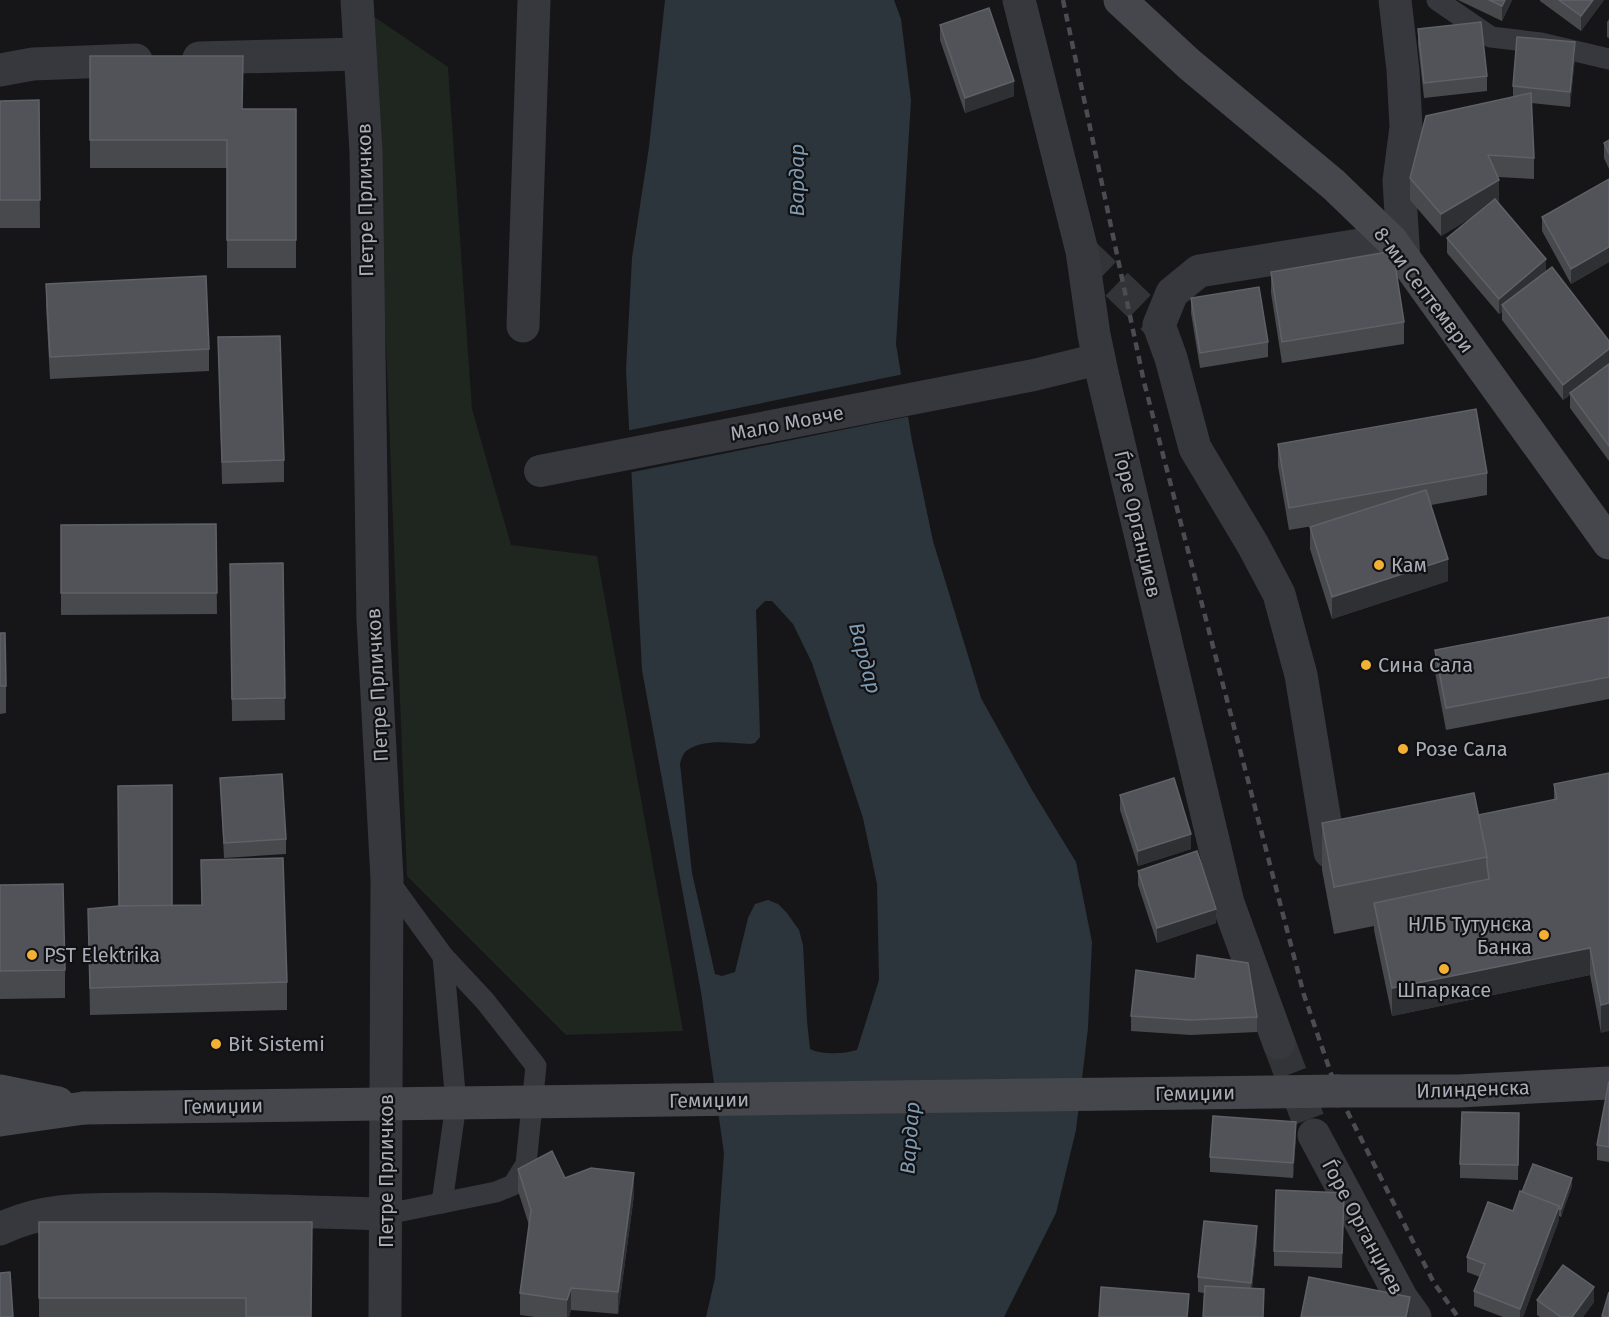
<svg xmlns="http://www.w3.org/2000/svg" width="1609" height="1317" font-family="'Fira Sans',sans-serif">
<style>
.green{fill:#1e261f}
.water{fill:#2c353c;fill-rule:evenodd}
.pier{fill:#161618}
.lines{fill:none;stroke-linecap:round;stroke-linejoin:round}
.pedestrian-tunnel{stroke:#333438;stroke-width:32;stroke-dasharray:32 16;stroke-linecap:butt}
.minor-tunnel{stroke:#333438;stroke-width:33;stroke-dasharray:33 16;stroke-linecap:butt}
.service{stroke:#37383d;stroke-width:21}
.pedestrian{stroke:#37383d;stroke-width:32}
.minor{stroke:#37383d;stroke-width:33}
.secondary{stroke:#45474d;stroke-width:33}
.rail{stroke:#4a4c52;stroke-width:4.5;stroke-dasharray:8 6;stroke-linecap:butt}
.secondary-bridge{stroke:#45474d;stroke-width:33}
.wall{fill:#47494d}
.shaded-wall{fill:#2f3033}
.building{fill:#525359;stroke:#5f6168;stroke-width:1.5}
.poi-dot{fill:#f2b134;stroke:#111113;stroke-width:2}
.labels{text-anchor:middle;stroke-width:4.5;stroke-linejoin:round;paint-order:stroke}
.street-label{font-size:20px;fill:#a8adb8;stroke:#111113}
.poi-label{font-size:20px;fill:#a8adb8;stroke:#111113;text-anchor:start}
.water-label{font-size:21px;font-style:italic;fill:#7f9bb3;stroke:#111113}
</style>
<rect width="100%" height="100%" fill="#161618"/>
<polygon class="green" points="373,16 448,67 472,409 511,545 597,556 683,1031 566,1035 407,876"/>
<path class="water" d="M665,0H894L901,19L911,100L896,344L912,441L933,541L981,698L1032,790L1076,862L1092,942L1088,1028L1076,1130L1056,1213L1004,1317H706L715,1278L724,1153L701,992L642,670L626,370L632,258L649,147ZM765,601H772L793,624L812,663L863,818L877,884L879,980L857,1050C844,1054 822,1055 810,1049L807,1021L803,945L799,930L787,913L778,904L768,900L755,904L748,918L735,972L722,976L715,974L692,873L680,764C681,759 683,754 686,751C703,738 731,743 750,744L755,743L760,737L756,610Z"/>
<polygon class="pier" points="904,374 911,416 628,473 626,431"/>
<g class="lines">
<polyline class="pedestrian-tunnel" points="1082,251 1159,325"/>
<polyline class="minor-tunnel" points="1279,1043 1314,1135"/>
<g class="service">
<polyline points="1437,0 1491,37 1541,43 1609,59"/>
<polyline points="442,1203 456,1104 443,956"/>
<polyline points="387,1214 496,1192 513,1185 526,1164 536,1066 485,1001 443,956 388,880"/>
</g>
<polyline class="pedestrian" points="540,471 1034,375 1099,359"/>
<g class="minor">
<polyline points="357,0 366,152 373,620 387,879 385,1317"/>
<polyline points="1019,0 1082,251 1094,335 1103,377 1228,903 1279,1043"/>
<polyline points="1395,0 1403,70 1406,127 1399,181 1404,260"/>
<polyline points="199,58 359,54"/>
<polyline points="0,70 33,64 136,60"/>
<polyline points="523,326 534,0"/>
<polyline points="1330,852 1301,675 1279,594 1253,545 1195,448 1171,358 1159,325 1172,293 1199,271 1391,240"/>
<polyline points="1314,1135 1402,1299 1415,1317"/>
<path d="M0,1229C49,1205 99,1210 153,1209C231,1209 309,1212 387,1214"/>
</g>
<g class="secondary">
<polyline points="1120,0 1189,64 1334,185 1391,240 1609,543"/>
<polyline points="0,1091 58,1103"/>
<polyline points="1337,1091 1459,1091 1609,1083"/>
<polyline points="0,1120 84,1108"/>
</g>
<polyline class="rail" points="1063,0 1144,382 1304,995 1337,1091 1434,1283 1458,1317"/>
<polyline class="secondary-bridge" points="84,1108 1337,1091"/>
</g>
<g class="wall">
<polygon points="1458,0 1512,0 1502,21"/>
<polygon points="1540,0 1604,0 1581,31 1540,1"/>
<polygon points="1609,19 1609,38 1607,37 1607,22"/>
<polygon points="940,25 1014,96 965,113 940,40"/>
<polygon points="1418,29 1487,76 1487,91 1424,98 1418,44"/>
<polygon points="90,56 243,109 296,109 296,268 227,268 227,168 90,168"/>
<polygon points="1575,57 1570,107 1531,103 1534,158 1534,179 1498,177 1499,202 1498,203 1609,364 1596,374 1609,364 1609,461 1570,408 1570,395 1563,400 1502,320 1502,312 1499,314 1447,253 1447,238 1472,217 1441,236 1410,200 1410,178 1513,97 1513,86"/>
<polygon points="39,100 40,228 0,228 0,101"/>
<polygon points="1609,140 1609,169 1604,158 1604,143"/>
<polygon points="1609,179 1609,262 1571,284 1542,231 1542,217"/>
<polygon points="1271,272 1404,322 1404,344 1282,363 1271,293"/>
<polygon points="46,284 209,349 209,371 50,379 46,306"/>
<polygon points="1191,298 1268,342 1268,357 1200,368 1191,313"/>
<polygon points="218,337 284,460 284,482 222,484"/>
<polygon points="1278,444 1487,473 1487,495 1431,505 1448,581 1332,619 1310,549 1310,527 1319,525 1289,530 1278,466"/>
<polygon points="216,524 217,614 61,615 61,525"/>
<polygon points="283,563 285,720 232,721 230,564"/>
<polygon points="1609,617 1609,699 1446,730 1435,672 1435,650"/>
<polygon points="0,633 6,686 6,713 0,714"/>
<polygon points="1609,773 1601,1033 1590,975 1392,1016 1374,930 1374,926 1334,934 1322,870 1322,823 1478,815 1554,800 1554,784"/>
<polygon points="220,778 286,839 286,854 224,858"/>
<polygon points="1120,795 1191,849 1138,866 1120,810"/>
<polygon points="201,860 287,982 287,1010 90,1015 88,909 202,905"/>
<polygon points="1138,871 1216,923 1157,943 1138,885"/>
<polygon points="0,885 65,970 65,998 0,999"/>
<polygon points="1131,1016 1257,1017 1257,1032 1191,1035 1131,1031"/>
<polygon points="1609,1081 1609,1162 1597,1160 1597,1145"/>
<polygon points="1519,1113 1518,1180 1460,1178 1460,1164"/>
<polygon points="1296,1137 1293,1178 1210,1172 1210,1157"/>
<polygon points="518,1169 565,1178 634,1195 618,1314 571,1310 569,1317 535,1317 520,1315 520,1293 529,1225 518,1191"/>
<polygon points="1572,1186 1561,1217 1559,1216 1559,1220 1523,1317 1503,1317 1474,1306 1474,1291 1480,1277 1467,1272 1467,1257 1513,1211 1522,1192"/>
<polygon points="1344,1208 1342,1268 1274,1266 1274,1251"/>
<polygon points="39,1222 311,1317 39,1317"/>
<polygon points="1257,1241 1252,1288 1264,1289 1263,1317 1203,1317 1204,1293 1198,1292 1198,1277"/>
<polygon points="1537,1300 1594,1302 1583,1317 1540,1317 1537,1315"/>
</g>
<g class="shaded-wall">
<polygon points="1505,0 1512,0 1502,21 1502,6"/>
<polygon points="1593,0 1604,0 1581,31 1581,16"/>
<polygon points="1575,42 1575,57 1570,107 1570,92"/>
<polygon points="1014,81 1014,96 965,113 965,98"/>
<polygon points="1499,180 1499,202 1441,236 1441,214"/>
<polygon points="1609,247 1609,262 1571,284 1571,269"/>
<polygon points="1546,259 1546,274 1502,305 1502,312 1499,314 1499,299"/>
<polygon points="1609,349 1609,364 1563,400 1563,385"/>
<polygon points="1448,559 1448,581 1332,619 1332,597"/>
<polygon points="1191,834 1191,849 1138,866 1138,851"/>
<polygon points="1216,909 1216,923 1157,943 1157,928"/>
<polygon points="1590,948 1590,975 1392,1016 1392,988"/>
<polygon points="1609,1003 1609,1031 1601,1033 1601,1005"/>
<polygon points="1296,1122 1296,1137 1293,1178 1293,1163"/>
<polygon points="634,1173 634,1195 618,1314 618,1292"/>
<polygon points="1572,1178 1572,1186 1561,1217 1561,1209"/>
<polygon points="1559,1206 1559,1220 1523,1317 1520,1317 1520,1309"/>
<polygon points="1257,1226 1257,1241 1251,1298 1251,1283"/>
<polygon points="1594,1287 1594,1302 1583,1317 1572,1317"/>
<polygon points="571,1288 571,1310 569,1317 567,1317 567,1300"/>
<polygon points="1410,1297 1409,1317 1406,1317"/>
</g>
<g class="building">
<polygon points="1489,0 1505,0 1502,6"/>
<polygon points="1559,0 1593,0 1581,16"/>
<polygon points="989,8 1014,81 965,98 940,25"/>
<polygon points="1481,22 1487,76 1424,83 1418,29"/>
<polygon points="1517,37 1575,42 1570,92 1513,86"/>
<polygon points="90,56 243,56 242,109 296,109 296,240 227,240 227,140 90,140"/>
<polygon points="1531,93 1534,158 1488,155 1499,180 1441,214 1410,178 1426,116"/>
<polygon points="39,100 40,200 0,200 0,101"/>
<polygon points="1609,140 1609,154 1604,143"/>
<polygon points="1609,179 1609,247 1571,269 1542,217"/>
<polygon points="1495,199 1546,259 1499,299 1447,238"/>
<polygon points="1393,251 1404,322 1282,342 1271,272"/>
<polygon points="1552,267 1609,341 1609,349 1563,385 1502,305"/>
<polygon points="206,276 209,349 50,357 46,284"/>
<polygon points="1259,287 1268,342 1200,353 1191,298"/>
<polygon points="280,336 284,460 222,462 218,337"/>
<polygon points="1609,364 1609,446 1570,393"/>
<polygon points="1476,409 1487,473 1289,508 1278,444"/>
<polygon points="1426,490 1448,559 1332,597 1310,527"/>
<polygon points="216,524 217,593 61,593 61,525"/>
<polygon points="283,563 285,698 232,699 230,564"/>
<polygon points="1609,617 1609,677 1446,708 1435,650"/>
<polygon points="0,633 5,633 6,686 0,686"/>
<polygon points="1609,773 1609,1003 1601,1005 1590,948 1392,988 1374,903 1489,879 1487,865 1487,857 1478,815 1557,799 1554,784"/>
<polygon points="282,774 286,839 224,843 220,778"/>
<polygon points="1174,778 1191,834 1138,851 1120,795"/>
<polygon points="172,785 172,906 119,906 118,786"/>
<polygon points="1474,793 1487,857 1334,887 1322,823"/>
<polygon points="1197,851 1216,909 1157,928 1138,871"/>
<polygon points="283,858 287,982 90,988 88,909 119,906 202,905 201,860"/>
<polygon points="63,884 65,970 0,971 0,885"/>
<polygon points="1197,955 1248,963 1257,1017 1191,1020 1131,1016 1136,970 1195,979"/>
<polygon points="1609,1081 1609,1147 1597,1145"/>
<polygon points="1462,1112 1519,1113 1518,1165 1460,1164"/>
<polygon points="1213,1116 1296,1122 1293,1163 1210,1157"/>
<polygon points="552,1151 565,1178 591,1168 634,1173 618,1292 571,1288 567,1300 520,1293 531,1210 518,1169"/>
<polygon points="1533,1164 1572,1178 1561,1209 1559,1209 1559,1206 1522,1192"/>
<polygon points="1276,1190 1344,1193 1342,1253 1274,1251"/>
<polygon points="1520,1191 1559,1206 1520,1309 1474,1291 1485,1264 1467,1257 1488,1202 1513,1211"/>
<polygon points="1204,1221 1257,1226 1251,1283 1198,1277"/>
<polygon points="39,1222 312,1222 311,1317 246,1317 246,1298 39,1298"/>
<polygon points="1563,1265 1594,1287 1572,1317 1561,1317 1537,1300"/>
<polygon points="10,1272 13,1317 0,1317 0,1273"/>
<polygon points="1309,1277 1410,1297 1406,1317 1301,1317"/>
<polygon points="1205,1286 1264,1289 1263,1317 1203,1317"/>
<polygon points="1101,1287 1189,1294 1187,1317 1099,1317"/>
<polygon points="1609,1292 1609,1317 1607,1317 1602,1316"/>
</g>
<g class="poi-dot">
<circle cx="1379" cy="565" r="6"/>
<circle cx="1366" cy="665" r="6"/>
<circle cx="1403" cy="749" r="6"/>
<circle cx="1544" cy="935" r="6"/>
<circle cx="32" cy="955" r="6"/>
<circle cx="1444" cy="969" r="6"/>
<circle cx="216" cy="1044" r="6"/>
</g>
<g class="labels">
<g class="street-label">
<text transform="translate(365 200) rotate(-91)" y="7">Петре Прличков</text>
<text transform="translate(1424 290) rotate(53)" y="7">8-ми Септември</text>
<text transform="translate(787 423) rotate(-11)" y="7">Мало Мовче</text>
<text transform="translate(1138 524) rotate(77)" y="7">Ѓоре Органџиев</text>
<text transform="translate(377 685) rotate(-93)" y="7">Петре Прличков</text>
<text transform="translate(1473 1089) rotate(-2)" y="7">Илинденска</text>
<text transform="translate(1195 1093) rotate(-1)" y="7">Гемиџии</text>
<text transform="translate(709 1100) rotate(-1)" y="7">Гемиџии</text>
<text transform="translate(223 1106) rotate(-1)" y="7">Гемиџии</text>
<text transform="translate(386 1171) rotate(-90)" y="7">Петре Прличков</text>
<text transform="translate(1363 1227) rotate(62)" y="7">Ѓоре Органџиев</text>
</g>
<g class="poi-label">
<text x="1391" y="572">Кам</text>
<text x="1378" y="672">Сина Сала</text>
<text x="1415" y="756">Розе Сала</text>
<text x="1532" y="931" text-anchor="end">НЛБ Тутунска<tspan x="1532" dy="23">Банка</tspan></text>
<text x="44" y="962">PST Elektrika</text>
<text x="1444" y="997" text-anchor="middle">Шпаркасе</text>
<text x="228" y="1051">Bit Sistemi</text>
</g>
<g class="water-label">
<text transform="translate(797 180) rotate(-90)" y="7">Вардар</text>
<text transform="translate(865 658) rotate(75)" y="7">Вардар</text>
<text transform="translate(910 1138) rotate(-86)" y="7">Вардар</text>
</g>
</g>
</svg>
